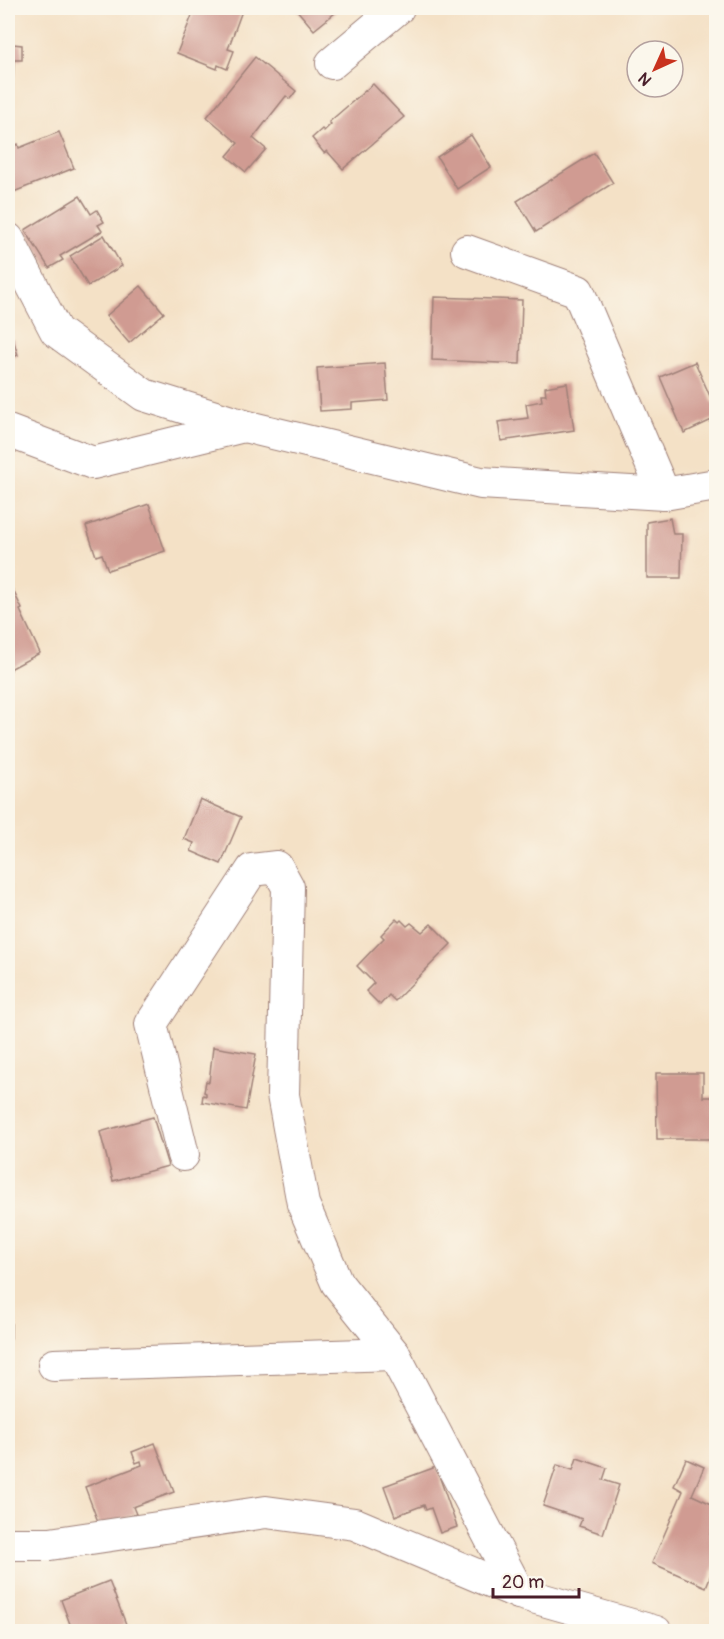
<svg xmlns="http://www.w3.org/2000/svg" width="724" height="1639" font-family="Pangolin,sans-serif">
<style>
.building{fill:#d09b92}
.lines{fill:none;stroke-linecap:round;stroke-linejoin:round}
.minor-casing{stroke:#9f8078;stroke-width:34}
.minor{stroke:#fff;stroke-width:32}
</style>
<rect width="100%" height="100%" fill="#fbf7ec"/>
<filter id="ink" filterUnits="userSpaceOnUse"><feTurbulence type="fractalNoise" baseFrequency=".0167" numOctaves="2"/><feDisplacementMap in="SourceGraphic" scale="12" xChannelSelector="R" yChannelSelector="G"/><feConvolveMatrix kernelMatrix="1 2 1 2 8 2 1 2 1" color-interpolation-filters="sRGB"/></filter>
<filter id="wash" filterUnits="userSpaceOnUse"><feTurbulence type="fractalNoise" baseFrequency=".008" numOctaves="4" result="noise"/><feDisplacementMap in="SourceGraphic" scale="24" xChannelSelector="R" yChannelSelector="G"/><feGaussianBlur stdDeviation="1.35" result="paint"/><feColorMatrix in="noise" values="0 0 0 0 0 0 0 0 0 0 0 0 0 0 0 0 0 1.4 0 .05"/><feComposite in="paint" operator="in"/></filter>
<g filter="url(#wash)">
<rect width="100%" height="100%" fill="#f4e1c6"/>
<g id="blocks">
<g class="building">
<polygon points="195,8 243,8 228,49 234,51 227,69 218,65 217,69 177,53"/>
<polygon points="295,8 341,8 314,30"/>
<polygon points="8,36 13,36 13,44 22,45 22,60 14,60 13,86 8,86"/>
<polygon points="255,57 296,91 290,99 286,96 253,138 266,149 246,172 227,156 238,143 207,117"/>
<polygon points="373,84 404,117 343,169 327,151 324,153 312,138 322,129 324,131 331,124 329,122"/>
<polygon points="59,132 74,168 11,193 8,184 8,149 18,144 19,148"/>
<polygon points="471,135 491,167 457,189 437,157"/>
<polygon points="594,153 613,183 536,232 517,201"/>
<polygon points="80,196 91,214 97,210 104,222 98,225 102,231 60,256 63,260 49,268 25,230"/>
<polygon points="104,235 122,266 88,286 70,256"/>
<polygon points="141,286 164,313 129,343 106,316"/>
<polygon points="434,297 522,300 520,364 432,360"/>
<polygon points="13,339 18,355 8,359 8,341"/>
<polygon points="695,362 713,403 716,402 716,418 684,433 660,377"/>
<polygon points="385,363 388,400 352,403 352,409 320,411 317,368"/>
<polygon points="567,383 574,430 501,441 498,422 528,418 526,404 542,401 541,395 546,395 545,387"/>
<polygon points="149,504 165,551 108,570 102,554 96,556 86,526"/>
<polygon points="670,518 673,534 682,534 681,578 647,578 647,522"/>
<polygon points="11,586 22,609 20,610 40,653 10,669 11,670 8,672 8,588"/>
<polygon points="200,799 241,817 221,864 191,851 194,843 184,839"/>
<polygon points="396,919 399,922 401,920 407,926 411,923 422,932 431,924 451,944 395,1001 389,995 380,1005 366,991 374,983 357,966 384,938 381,935"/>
<polygon points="213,1047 256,1054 246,1110 202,1102 203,1095 206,1096 206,1093 204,1092 206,1081 209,1082"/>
<polygon points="656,1073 703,1073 703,1097 716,1097 716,1139 657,1139"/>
<polygon points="153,1117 168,1166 113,1181 100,1132"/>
<polygon points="8,1270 12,1270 11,1338 8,1338"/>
<polygon points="155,1443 174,1492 133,1507 136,1514 100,1527 85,1487 142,1465 141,1461 136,1463 132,1452"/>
<polygon points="577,1458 607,1468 603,1480 619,1485 603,1534 579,1526 582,1519 543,1506 557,1465 573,1470"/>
<polygon points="686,1459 704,1467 692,1495 716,1506 716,1520 710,1534 716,1536 716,1562 706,1587 652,1563 683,1491 674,1486"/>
<polygon points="436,1467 457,1527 440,1533 431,1508 426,1510 424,1505 395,1516 384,1486"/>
<polygon points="109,1581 126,1624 107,1632 73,1632 61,1600"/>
</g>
</g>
</g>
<g filter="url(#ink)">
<use href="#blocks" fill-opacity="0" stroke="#9f8078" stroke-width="1.5"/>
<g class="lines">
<defs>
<g id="minor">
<polyline points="332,63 398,8"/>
<polyline points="8,239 56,331 144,395 244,426 481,483 664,494 716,485"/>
<polyline points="467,251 578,291 664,494"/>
<polyline points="8,431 93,463 244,426"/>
<polyline points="183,1155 151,1024 252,870 277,867 288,887 283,1095 303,1204 337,1283 394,1354 519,1593"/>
<polyline points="54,1365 394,1354"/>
<polyline points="8,1544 50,1544 266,1512 355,1524 519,1593 656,1632"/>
</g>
</defs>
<use href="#minor" class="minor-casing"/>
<use href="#minor" class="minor"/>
</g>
</g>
<rect width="724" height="1639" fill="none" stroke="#fbf7ec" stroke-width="30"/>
<g transform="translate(655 69) rotate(225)"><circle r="28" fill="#fbf7ec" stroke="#b4a19f" stroke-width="1.5"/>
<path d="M0-4.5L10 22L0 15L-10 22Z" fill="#c8321e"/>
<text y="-9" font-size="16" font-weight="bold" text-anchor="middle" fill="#4a1f2b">N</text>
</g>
<path d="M493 1588v9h86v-9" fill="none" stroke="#4a1f2b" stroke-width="3"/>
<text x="502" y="1588" font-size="18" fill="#4a1f2b" stroke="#fbf7ec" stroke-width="4.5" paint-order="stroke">20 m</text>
</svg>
